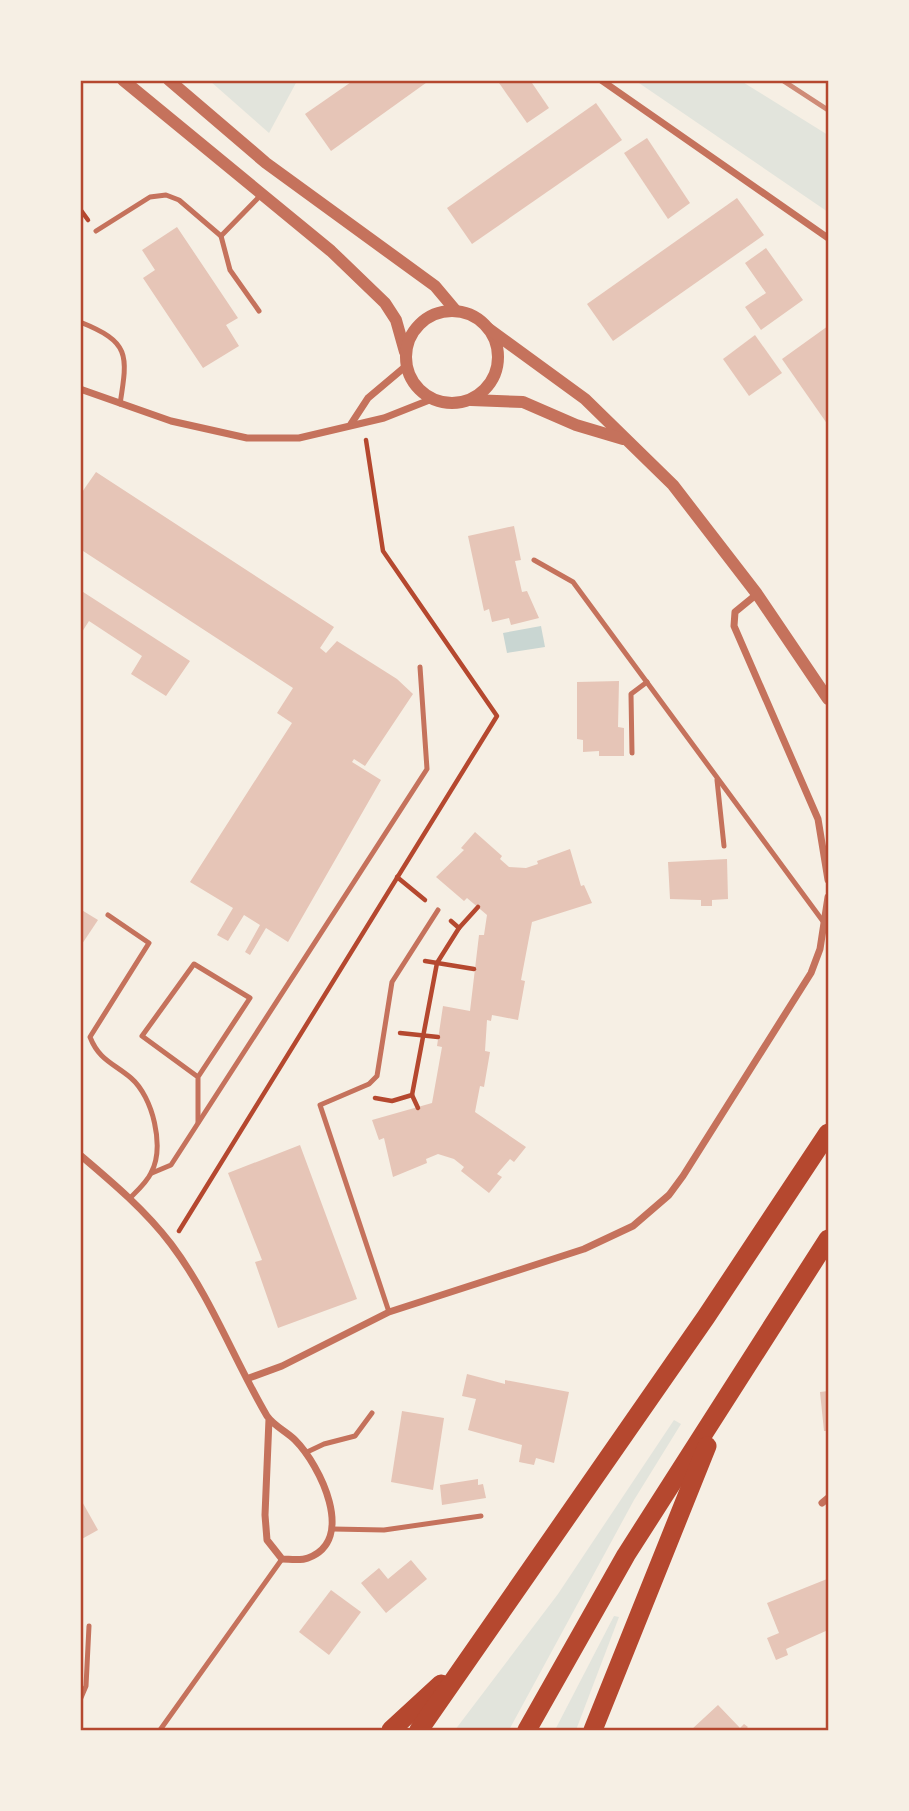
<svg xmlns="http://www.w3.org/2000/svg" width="909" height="1811" font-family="'Public Sans',sans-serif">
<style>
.green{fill:#e2e4dc}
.water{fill:#c9d6d2}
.building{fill:#e6c5b7}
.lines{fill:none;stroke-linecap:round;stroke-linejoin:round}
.path{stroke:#b5482f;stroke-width:4.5}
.service{stroke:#c5725c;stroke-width:5}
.minor{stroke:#c5725c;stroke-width:7}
.tertiary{stroke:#c5725c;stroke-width:12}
.trunk{stroke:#b5482f;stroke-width:19}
.rail{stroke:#cf8b77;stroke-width:5}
.neatline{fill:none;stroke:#b5482f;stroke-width:2.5}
</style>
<rect width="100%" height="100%" fill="#f6efe4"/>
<g class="green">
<polygon points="210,81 297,81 269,133"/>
<polygon points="636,81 741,81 828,135 828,212"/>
<polygon points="674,1420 681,1424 634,1500 509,1730 455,1730 558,1594"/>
<polygon points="614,1616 619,1617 576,1730 555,1730"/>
</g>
<polygon class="water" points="541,626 545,647 507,653 503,633"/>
<g class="building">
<polygon points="354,80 430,80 331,151 305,114"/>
<polygon points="497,80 530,80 549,108 527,123"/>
<polygon points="596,103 622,140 472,244 447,208"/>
<polygon points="647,138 690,203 668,219 624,153"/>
<polygon points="737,198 764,235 613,341 587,304"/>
<polygon points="177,227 238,318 226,325 239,346 203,368 143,278 155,270 142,250"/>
<polygon points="766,248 803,300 761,330 745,307 766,293 745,263"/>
<polygon points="828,326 828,425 782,359"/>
<polygon points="755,335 782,373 749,396 723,359"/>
<polygon points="96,472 334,627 320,648 326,653 337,641 397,679 413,694 365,766 354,759 352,762 381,780 288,942 266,928 250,955 245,952 260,925 244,915 228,941 217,935 233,908 190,882 292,723 277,713 293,688 80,549 80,495"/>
<polygon points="514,526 521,560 515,561 522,592 527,591 539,618 511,625 509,618 492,622 489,609 484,611 468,536"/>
<polygon points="80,590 190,661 166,696 131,674 142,656 89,621 80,635"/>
<polygon points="619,681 618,727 624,728 624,756 599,756 599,751 583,752 583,740 577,739 577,682"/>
<polygon points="475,832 502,856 500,859 509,867 526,868 538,864 537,861 570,849 581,886 584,885 592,903 532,922 521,980 525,981 518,1020 492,1015 491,1021 487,1020 485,1051 490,1052 484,1087 480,1086 475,1112 526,1147 514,1162 510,1159 497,1174 502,1177 489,1193 461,1171 464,1167 454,1159 438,1154 426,1159 427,1163 393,1177 384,1138 379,1140 372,1120 432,1103 442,1047 437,1046 443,1006 470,1011 479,935 484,935 487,915 467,898 464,901 436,877 464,850 461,848"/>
<polygon points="727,859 728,899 712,900 712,906 701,906 701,900 670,899 668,862"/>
<polygon points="80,909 98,920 80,947"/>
<polygon points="300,1145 357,1299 278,1328 255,1262 262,1260 228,1173"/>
<polygon points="467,1374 505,1384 505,1380 569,1392 554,1463 536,1458 534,1465 519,1462 522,1445 468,1430 476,1399 462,1396"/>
<polygon points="828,1391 828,1431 824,1431 820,1392"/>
<polygon points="402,1411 444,1418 433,1490 391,1482"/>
<polygon points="478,1479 478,1485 483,1484 486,1498 442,1505 440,1485"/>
<polygon points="80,1498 98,1530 80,1540"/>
<polygon points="411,1560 427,1579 386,1613 361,1583 379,1568 388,1579"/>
<polygon points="827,1579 828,1630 786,1649 788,1655 776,1660 767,1638 779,1633 767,1603"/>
<polygon points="331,1590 361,1612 329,1655 299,1632"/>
<polygon points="718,1705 740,1728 744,1724 748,1727 745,1730 691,1730"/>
</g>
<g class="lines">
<g class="path">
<polyline points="80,209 88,220"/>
<polyline points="397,877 425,900"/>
<polyline points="459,928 478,907"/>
<polyline points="425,961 474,969"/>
<polyline points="400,1033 438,1037"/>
<polyline points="412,1095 418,1108"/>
<polyline points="375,1098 392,1101 412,1095 437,963 459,928 451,921"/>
<polyline points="179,1231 497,716 383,551 366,440"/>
</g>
<g class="service">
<polyline points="96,231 150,197 166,195 179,200 221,236 230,270 259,311"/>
<polyline points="221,236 262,194"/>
<path d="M80,322C130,342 128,354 120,404"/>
<polyline points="534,560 573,582 825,924"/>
<polyline points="632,753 631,694 647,682"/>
<polyline points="717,780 724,846"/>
<path d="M108,915L149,943L90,1037C99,1060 113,1063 131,1078C153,1097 165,1147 151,1173C147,1182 137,1191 130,1198"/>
<polyline points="198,1077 142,1036 194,964 250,998 198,1077 198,1122"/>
<polyline points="152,1173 171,1165 427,769 420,667"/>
<polyline points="389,1312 320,1105 369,1084 377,1076 392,982 438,910"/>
<polyline points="305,1453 324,1444 355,1436 372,1413"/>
<polyline points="333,1529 384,1530 481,1516"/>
<polyline points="80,1700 86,1686 89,1626"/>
<polyline points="160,1730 282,1559"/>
</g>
<g class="minor">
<polyline points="601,80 828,238"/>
<polyline points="80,389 171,421 247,438 299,438 384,418 432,399"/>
<polyline points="351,424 368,398 406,366"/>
<polyline points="757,594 735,612 734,626 818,819 828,880"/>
<path d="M80,1155C113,1183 145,1210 171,1244C211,1297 234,1360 267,1416C274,1426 287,1432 295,1440C320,1465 357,1540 308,1558C301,1561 289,1559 282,1559L267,1540L265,1515L269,1419"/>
<polyline points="249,1378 282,1366 389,1312 584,1249 633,1226 669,1195 683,1176 811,973 820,949 828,897"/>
<polyline points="822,1503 828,1498"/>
</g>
<g class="tertiary">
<polyline points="123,80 331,251 385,303 396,320 405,352"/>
<polyline points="169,80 266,163 435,286 456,311"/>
<circle cx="452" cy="357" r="46"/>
<polyline points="489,329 585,399 673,485 757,594 828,699"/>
<polyline points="471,400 523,402 576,425 623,439"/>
</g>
<g class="trunk">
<polyline points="391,1730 441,1684"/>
<polyline points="419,1730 706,1317 828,1133"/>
<polyline points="527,1730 626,1555 828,1239"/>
<polyline points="593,1730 707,1446"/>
</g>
<polyline class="rail" points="782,80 828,110"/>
</g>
<rect width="909" height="1811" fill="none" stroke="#f6efe4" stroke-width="164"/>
<rect x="82" y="82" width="745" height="1647" class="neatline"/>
</svg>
